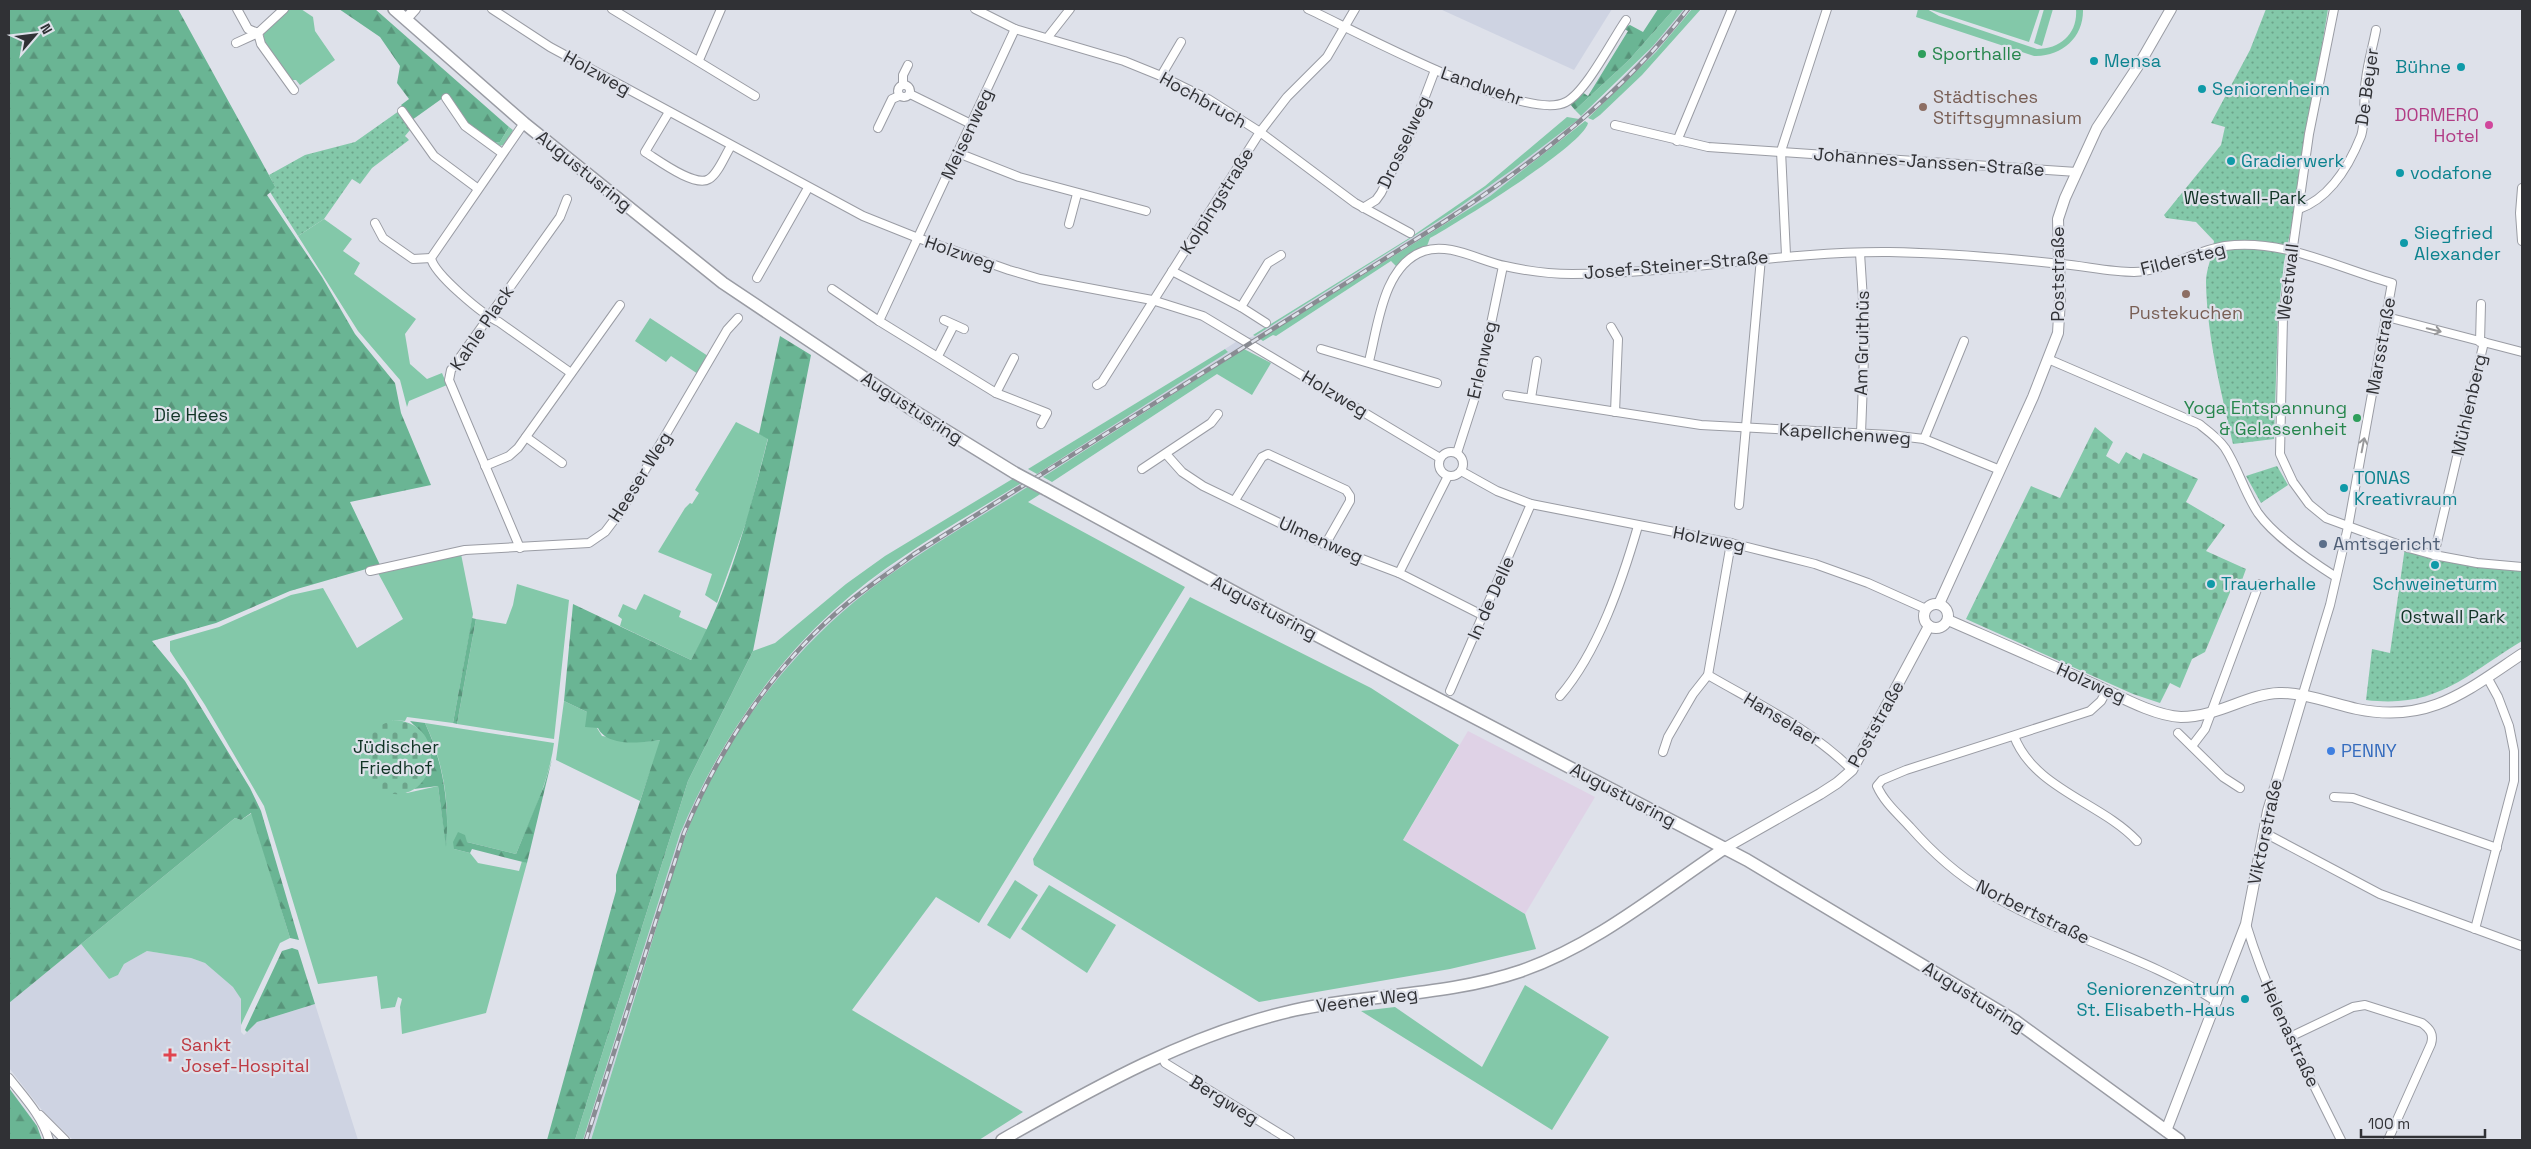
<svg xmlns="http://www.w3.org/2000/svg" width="2531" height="1149" font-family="'Space Grotesk',sans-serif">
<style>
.commercial{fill:#dfd2e6}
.built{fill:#ced3e2}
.green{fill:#83c8a9}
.forest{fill:url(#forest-firs)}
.cemetery{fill:url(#cemetery-stones)}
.park{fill:url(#park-dots)}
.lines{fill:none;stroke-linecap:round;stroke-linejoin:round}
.minor-casing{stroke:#9a9ca4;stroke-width:10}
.tertiary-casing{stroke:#9a9ca4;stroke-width:12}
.secondary-casing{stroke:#9a9ca4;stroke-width:14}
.minor{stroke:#fff;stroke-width:8}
.tertiary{stroke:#fff;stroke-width:10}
.secondary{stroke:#fff;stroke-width:11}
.rail-casing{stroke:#898b92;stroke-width:4.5}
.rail{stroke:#dee1ea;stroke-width:2.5;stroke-dasharray:8;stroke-linecap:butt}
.secondary-bridge-casing{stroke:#9a9ca4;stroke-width:14;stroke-linecap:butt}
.secondary-bridge{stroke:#fff;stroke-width:11}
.oneway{stroke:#98989a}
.leisure-dot{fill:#2e9e5b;stroke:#dee1ea;stroke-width:2}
.culture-dot{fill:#0f9aa8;stroke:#dee1ea;stroke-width:2}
.education-dot{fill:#8d6e63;stroke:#dee1ea;stroke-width:2}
.hotel-dot{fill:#d1479c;stroke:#dee1ea;stroke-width:2}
.service-dot{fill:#5c6f8a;stroke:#dee1ea;stroke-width:2}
.shop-dot{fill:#3f7fe0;stroke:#dee1ea;stroke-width:2}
.health-dot{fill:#e0444e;stroke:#dee1ea;stroke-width:2}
.labels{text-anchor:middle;stroke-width:4.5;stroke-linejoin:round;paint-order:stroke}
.leisure-label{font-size:18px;fill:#27864d;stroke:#dee1ea;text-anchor:start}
.culture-label{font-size:18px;fill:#0d838f;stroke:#dee1ea;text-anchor:start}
.street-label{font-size:18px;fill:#303135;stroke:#dee1ea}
.education-label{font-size:18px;fill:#785e54;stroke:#dee1ea;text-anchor:start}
.hotel-label{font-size:18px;fill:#b23c85;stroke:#dee1ea;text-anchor:end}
.park-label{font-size:18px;fill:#113426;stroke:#dee1ea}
.service-label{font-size:18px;fill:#4e5e75;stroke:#dee1ea;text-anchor:start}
.shop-label{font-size:18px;fill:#366cbe;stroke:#dee1ea;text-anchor:start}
.health-label{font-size:18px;fill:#be3a42;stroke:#dee1ea;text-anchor:start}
</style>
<defs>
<pattern id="forest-firs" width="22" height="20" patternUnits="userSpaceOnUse" patternTransform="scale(1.25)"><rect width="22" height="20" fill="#6ab594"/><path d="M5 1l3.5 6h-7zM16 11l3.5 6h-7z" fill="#58947a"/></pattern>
<pattern id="cemetery-stones" width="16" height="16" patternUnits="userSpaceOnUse" patternTransform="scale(1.25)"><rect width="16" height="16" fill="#83c8a9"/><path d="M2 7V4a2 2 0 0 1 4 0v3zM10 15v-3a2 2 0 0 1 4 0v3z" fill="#6ca38a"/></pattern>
<pattern id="park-dots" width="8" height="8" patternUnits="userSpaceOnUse" patternTransform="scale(1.25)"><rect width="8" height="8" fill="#83c8a9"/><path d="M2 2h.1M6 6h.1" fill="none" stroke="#6ca38a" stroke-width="1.8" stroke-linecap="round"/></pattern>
</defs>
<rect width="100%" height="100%" fill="#dee1ea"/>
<polygon class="commercial" points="1468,731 1595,797 1525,914 1403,840"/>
<g class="built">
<polygon points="1440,9 1612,9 1574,70"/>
<polygon points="1684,9 1692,9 1656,52 1619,89 1541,157 1490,196 1194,380 1043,477 1037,474 1228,351 1225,349 1239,340 1255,336 1451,213 1512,170 1571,125 1607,93 1653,46"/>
<polygon points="1023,482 1029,486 903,566 855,602 826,627 775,682 735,740 706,787 691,824 671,882 591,1140 583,1140 680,834 696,796 732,735 772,678 808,636 835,610 881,573"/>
<polygon points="81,944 109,979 118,975 124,964 147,951 191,958 205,963 234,987 241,999 241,1032 244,1035 257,1022 315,1004 358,1140 73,1140 41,1109 9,1068 9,1003"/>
</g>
<g class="green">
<polygon points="289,9 301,9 313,17 315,31 335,60 300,85 296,80 291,80 264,43 264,31"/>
<polygon points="1674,9 1684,9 1653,46 1581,116 1575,110 1629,60"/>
<polygon points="1692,9 1701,9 1642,75 1600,115 1593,120 1588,118 1656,52"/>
<path d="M1918,9H1927L1939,16L2037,49C2061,49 2078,33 2076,9H2083C2084,37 2062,57 2034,56L1916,17Z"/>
<polygon points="1928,9 2040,9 2029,42"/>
<polygon points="2044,9 2053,9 2042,46 2034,43"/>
<polygon points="1567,117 1579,119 1512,170 1451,213 1255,336 1253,335 1411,237 1485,186"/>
<path d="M1585,121L1588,123C1583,146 1455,224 1430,238L1427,246L1406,256L1396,266L1391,261L1276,336L1273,335L1263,341L1260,339L1490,196Z"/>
<polygon points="509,127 513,130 506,144 500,146 494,143 500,142"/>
<polygon points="324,219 352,239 343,251 360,263 354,274 416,319 405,334 410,364 427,379 442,373 447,385 409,401 407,407 400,380 358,331 298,236"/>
<polygon points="650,318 708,356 698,374 671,356 666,362 635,341"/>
<polygon points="1225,349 1228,352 1037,474 1028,469"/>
<polygon points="1244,349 1271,363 1252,395 1217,374 1052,482 1043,477"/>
<polygon points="736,422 768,438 748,517 717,603 705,595 712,574 658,552 685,508 690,503 692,504 699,493 695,490"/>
<path d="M1014,478L1023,482C959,522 890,559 834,610C767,671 715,751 680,834L583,1140H575L688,781L753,651L775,643L846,584L885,556Z"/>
<path d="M1029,486L1042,493L1028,502L1185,587L979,923L936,897L852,1010L1023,1112L979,1140H591C612,1072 633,1004 654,935C669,886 683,834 706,788C741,718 794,652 854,602C908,558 971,523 1029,486Z"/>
<path d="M461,554L473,614L453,723L407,717L405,721L393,720L360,754L361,769L364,778L407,793L438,786L446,844C450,804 443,760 425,723L554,743C549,782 531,818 516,854L467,842L454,849L470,853L478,863L519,871L522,861L527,863L486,1013L402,1034L400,1007L402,999L398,997L395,1007L381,1009L377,976L318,984L264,806L205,705L170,651V641L219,627L291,595L323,588L357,648L403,619L378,573Z"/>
<polygon points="517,584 569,600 554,739 457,724 476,619 506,624 513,605"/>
<polygon points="644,594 681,611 679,617 708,630 691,660 620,626 622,619 618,616 623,604 636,610"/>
<polygon points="1190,597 1371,688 1459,745 1403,840 1525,914 1536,949 1450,969 1259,1002 1034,865 1033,859"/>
<polygon points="564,701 587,712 602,736 640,742 661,740 640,801 556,760"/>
<polygon points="252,813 290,938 280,943 241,1025 241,999 233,987 205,963 191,958 147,951 124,964 118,975 109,979 81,944 235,818 241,820"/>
<polygon points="1015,880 1038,895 1010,939 987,925"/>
<polygon points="1049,885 1116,925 1087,973 1021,929"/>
<polygon points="1525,985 1609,1037 1552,1130 1361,1011 1395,1007 1482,1067"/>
</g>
<g class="forest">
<polygon points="9,9 178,9 276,188 267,195 322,277 355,334 395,383 401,413 431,485 350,502 380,565 290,591 216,623 152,641 185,681 250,788 261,811 299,940 290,938 251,813 241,820 235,818 9,1003"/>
<polygon points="339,9 375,9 509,127 500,142 494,143 467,123 447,95 412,120 401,105 409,99 397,83 400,66 380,37"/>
<polygon points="1658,9 1674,9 1629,60 1575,110 1570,104 1582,92 1588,96 1628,31 1622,28 1630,25 1643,32"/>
<path d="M780,336L811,355L753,651L688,781L575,1140H547L616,891V875L660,740C642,743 607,747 598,728L585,727L587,712L564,701L573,604L691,660C729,592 749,514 768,439L759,434Z"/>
<polygon points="472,618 476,619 457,724 453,723"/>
<path d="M410,721L425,723C443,761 450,806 446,847L438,786L414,789C434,772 435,754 421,732C418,728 413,725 410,721Z"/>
<polygon points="552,759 527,863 472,849 470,853 454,849 453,842 458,832 465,835 467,842 516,854 544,786"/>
<polygon points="292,948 298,950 315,1004 257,1022 247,1032 245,1030 282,951"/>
<polygon points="9,1088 37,1126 42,1140 9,1140"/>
</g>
<g class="cemetery">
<polygon points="2095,427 2113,442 2106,456 2119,464 2126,452 2140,460 2143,453 2198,479 2186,502 2225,525 2206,551 2246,569 2242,580 2236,578 2205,652 2192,659 2180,688 2170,683 2160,703 2133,694 1966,619 2031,486 2060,498"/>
<path d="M393,720C455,722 435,817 376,789C353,778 357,746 373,731C379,725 386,723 393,720Z"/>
</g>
<g class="park">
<path d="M2266,9H2328L2295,209L2284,262L2278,316L2274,439L2233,444C2221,390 2207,338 2206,282C2206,269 2213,255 2214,241L2196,222L2166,218L2164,215L2221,145L2225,127L2211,123L2250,50Z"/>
<polygon points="399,111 409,125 410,130 405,136 409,140 372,168 360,184 352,179 324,219 298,236 270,192 275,187 269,175 305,155 355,142"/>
<polygon points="2277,466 2288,485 2261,503 2246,476"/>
<path d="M2405,547L2522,567V641C2467,674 2438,709 2366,700L2372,649L2390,653Z"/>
</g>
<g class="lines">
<defs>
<g id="minor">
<polyline points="237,9 248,29 258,33 284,9"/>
<polyline points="492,9 550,47 863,216 918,238 1009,270 1040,279 1152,300 1203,316 1440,458"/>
<polyline points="612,9 755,96"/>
<polyline points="975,9 1015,29 1124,61 1161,76 1208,99 1260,132 1355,203 1410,233"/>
<path d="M1308,9C1352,29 1526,124 1566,102C1586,92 1612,40 1626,20"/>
<polyline points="2334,9 2309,134 2283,317 2280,454 2293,482 2309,504 2326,518 2405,547 2434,555 2477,563 2522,567"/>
<polyline points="1048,37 1070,9"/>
<polyline points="236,43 258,33 261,44 294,90"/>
<polyline points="699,60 721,9"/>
<polyline points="1161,76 1181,42"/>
<polyline points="903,84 903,75 908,65"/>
<circle cx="904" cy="91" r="6"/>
<polyline points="910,94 971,124"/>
<polyline points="446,98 465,126 502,153"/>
<polyline points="402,111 434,156 477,188"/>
<path d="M669,112L645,152C658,160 695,188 709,179C718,174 725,155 731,146"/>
<path d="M524,123L431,258C434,274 483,315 499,322L571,373"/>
<polyline points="1615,125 1708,147 2077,172"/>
<polyline points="878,128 892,99 899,96"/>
<polyline points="1677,141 1732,9"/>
<polyline points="958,153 1019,177 1146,211"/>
<polyline points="2522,188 2520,213 2522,241"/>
<polyline points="1363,208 1376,200 1381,193 1412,131 1435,70"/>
<path d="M2299,209C2330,198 2349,166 2361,136C2366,121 2363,95 2366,79C2368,62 2373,46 2376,30"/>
<polyline points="375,223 383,238 413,259 431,258"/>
<polyline points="1069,224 1077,194"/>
<polyline points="1860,253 1865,331 1861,433"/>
<polyline points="1786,255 1781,151 1827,9"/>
<polyline points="1172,271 1241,307 1266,323"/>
<polyline points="757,278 808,188"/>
<polyline points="832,289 879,321 996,393 1047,413 1041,424"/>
<polyline points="1241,307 1268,263 1281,255"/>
<polyline points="2387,317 2522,352"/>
<polyline points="944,320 964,329"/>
<polyline points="879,321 1015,29"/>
<polyline points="1611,327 1618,339 1615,412"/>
<polyline points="2480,342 2481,304"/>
<polyline points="1321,349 1437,383"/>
<polyline points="938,356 954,325"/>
<path d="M2048,359L2199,424C2208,431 2218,438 2225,448C2238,468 2244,492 2258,513C2275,537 2311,561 2336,577"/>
<path d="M1369,361C1378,326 1383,265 1424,251C1449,242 1480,261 1505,266C1527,271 1549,274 1572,274C1677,274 1782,251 1889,252C1946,253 2005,258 2061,264C2085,266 2110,272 2134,272C2165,271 2194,251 2225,246C2283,238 2337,268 2392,283L2348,527L2330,605L2302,697"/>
<polyline points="1097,385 1102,382 1260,132 1287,97 1327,57 1355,9"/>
<polyline points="996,393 1014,358"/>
<polyline points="1507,395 1701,425 1890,435 1924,439 2000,470"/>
<polyline points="1531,398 1537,361"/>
<polyline points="526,437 562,463"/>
<polyline points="1924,439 1964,341"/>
<circle cx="1451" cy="464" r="12"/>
<polyline points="1457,453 1477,391 1503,266"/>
<polyline points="1166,454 1182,472 1203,486 1325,545 1399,573 1484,616"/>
<polyline points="485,466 509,456 518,448 620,305"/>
<polyline points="1142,469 1211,423 1218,414"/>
<polyline points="1461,471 1497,491 1531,504 1731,543 1815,564 1868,583 1926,609"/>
<polyline points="1235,500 1262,457 1268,454 1346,490 1350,496 1350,501 1325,545"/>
<polyline points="1739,505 1761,258"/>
<polyline points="520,548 449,380 451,370 560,217 567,199"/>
<polyline points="2434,555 2484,342"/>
<polyline points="370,571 465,550 589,543 605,532 621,511 727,330 738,318"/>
<polyline points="1399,573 1448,476"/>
<path d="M1708,675C1758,704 1811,729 1852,770"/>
<path d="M2107,690L2101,701L2090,711L1906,770L1882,780L1877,786C1884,802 1898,814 1910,827C1932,852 1956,874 1985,891C2058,936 2145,955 2217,1002"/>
<polyline points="1450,691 1531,504"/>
<path d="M1560,696C1598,652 1622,581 1638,526"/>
<polyline points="2178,733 2223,777 2240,788"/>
<path d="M2014,736C2034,789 2102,803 2137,841"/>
<polyline points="2192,746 2205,729 2259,584"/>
<polyline points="1663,752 1668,737 1693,694 1708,675 1731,543"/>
<polyline points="2334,797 2353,798 2497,848"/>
<polyline points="2263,832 2380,894 2522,946"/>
<path d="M2246,924C2269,1000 2306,1069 2341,1140"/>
<polyline points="2475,929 2514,781 2514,751 2509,726 2498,697 2487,677"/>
<path d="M2290,1037L2353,1007L2365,1005L2422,1023C2430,1029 2434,1034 2431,1044L2388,1140"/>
<polyline points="1162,1056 1165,1063 1290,1140"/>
<path d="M9,1078C24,1097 42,1116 49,1140"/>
<polyline points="40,1115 65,1140"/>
</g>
<g id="tertiary">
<polyline points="406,19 415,9"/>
<polyline points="1939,604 2033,397 2058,333 2060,299 2058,219 2065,198 2097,128 2140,63 2171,9"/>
<circle cx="1936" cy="616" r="12"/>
<path d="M1948,620C1996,641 2045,662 2093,684C2117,695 2154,716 2181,717C2218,717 2247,694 2279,693C2302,692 2334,704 2357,709C2429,724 2466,691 2522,654"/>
<polyline points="1725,848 1820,794 1837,783 1852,770 1929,626"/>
<polyline points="2166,1131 2246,924 2268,811 2302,697"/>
</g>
<g id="secondary">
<polyline points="394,9 524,123 723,283 911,409 1015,473"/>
<polyline points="1045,489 1247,599 1747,860 2014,1020 2179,1140"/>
<path d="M1002,1140C1095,1087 1189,1034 1295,1010C1370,994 1447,996 1521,971C1596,945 1659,892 1725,848"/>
</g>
</defs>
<use href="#minor" class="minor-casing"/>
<use href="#tertiary" class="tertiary-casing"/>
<use href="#secondary" class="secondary-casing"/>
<use href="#minor" class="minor"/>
<use href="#tertiary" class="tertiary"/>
<use href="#secondary" class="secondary"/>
<defs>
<path id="rail" d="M586,1140L684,833C720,746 776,662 849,602C870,585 893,570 914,554L1445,221C1535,162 1622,94 1688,9"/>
</defs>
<use href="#rail" class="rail-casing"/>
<use href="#rail" class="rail"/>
<defs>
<polyline id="secondary-bridge" points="1015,473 1045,489"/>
</defs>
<use href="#secondary-bridge" class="secondary-bridge-casing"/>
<use href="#secondary-bridge" class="secondary-bridge"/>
</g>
<defs><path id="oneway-shaft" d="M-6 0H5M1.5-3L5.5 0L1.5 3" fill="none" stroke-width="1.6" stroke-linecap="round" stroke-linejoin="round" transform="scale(1.25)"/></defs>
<g class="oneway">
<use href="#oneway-shaft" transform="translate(2434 330) rotate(14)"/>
<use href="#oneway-shaft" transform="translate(2363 445) rotate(-79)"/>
</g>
<g class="leisure-dot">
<circle cx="1922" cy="54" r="5"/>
<circle cx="2357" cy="418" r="5"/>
</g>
<g class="culture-dot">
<circle cx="2094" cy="61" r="5"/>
<circle cx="2461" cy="67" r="5"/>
<circle cx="2202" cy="89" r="5"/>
<circle cx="2231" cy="161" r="5"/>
<circle cx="2400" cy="173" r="5"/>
<circle cx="2404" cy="243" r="5"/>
<circle cx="2344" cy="488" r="5"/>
<circle cx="2435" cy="565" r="5"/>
<circle cx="2211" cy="584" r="5"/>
<circle cx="2245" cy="999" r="5"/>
</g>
<g class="education-dot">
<circle cx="1923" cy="107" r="5"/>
<circle cx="2186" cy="294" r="5"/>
</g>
<circle class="hotel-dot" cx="2489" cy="125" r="5"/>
<circle class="service-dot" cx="2323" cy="544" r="5"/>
<circle class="shop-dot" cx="2331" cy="751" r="5"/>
<path class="health-dot" d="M167.5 1047.5h5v5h5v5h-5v5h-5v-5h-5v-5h5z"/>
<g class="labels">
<g class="leisure-label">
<text x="1932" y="60">Sporthalle</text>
<text x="2347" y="414" text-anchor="end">Yoga Entspannung<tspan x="2347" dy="21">&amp; Gelassenheit</tspan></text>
</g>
<g class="culture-label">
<text x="2104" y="67">Mensa</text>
<text x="2451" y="73" text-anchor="end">Bühne</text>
<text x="2212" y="95">Seniorenheim</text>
<text x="2241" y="167">Gradierwerk</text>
<text x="2410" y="179">vodafone</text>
<text x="2414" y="239">Siegfried<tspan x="2414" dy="21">Alexander</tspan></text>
<text x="2354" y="484">TONAS<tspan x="2354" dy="21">Kreativraum</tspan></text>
<text x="2221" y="590">Trauerhalle</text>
<text x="2435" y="590" text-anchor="middle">Schweineturm</text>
<text x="2235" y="995" text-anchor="end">Seniorenzentrum<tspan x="2235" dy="21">St. Elisabeth-Haus</tspan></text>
</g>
<g class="street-label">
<text transform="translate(597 73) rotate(29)" y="6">Holzweg</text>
<text transform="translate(1482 86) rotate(19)" y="6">Landwehr</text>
<text transform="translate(2367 87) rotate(-82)" y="6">De Beyer</text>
<text transform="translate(1203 100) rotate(29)" y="6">Hochbruch</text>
<text transform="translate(967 134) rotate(-65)" y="6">Meisenweg</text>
<text transform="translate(1404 142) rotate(-65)" y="6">Drosselweg</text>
<text transform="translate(1929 162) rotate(4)" y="6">Johannes-Janssen-Straße</text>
<text transform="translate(584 171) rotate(39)" y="6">Augustusring</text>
<text transform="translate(1217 201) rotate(-58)" y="6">Kolpingstraße</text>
<text transform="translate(960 253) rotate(19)" y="6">Holzweg</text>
<text transform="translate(2183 259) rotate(-14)" y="6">Fildersteg</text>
<text transform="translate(1676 265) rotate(-5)" y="6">Josef-Steiner-Straße</text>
<text transform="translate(2058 274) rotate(-90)" y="6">Poststraße</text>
<text transform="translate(2288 282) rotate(-83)" y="6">Westwall</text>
<text transform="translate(482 328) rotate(-56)" y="6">Kahle Plack</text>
<text transform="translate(1862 343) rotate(-89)" y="6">Am Gruithüs</text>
<text transform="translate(2381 346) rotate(-80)" y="6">Marsstraße</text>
<text transform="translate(1482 360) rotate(-77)" y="6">Erlenweg</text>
<text transform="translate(1335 394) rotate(31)" y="6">Holzweg</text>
<text transform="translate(2469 405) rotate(-77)" y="6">Mühlenberg</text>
<text transform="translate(912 408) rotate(33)" y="6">Augustusring</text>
<text transform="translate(1845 434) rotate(4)" y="6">Kapellchenweg</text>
<text transform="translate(640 477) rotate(-58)" y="6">Heeser Weg</text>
<text transform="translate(1709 539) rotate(11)" y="6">Holzweg</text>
<text transform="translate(1321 540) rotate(24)" y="6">Ulmenweg</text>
<text transform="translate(1491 598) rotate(-66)" y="6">In de Delle</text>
<text transform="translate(1264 608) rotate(28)" y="6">Augustusring</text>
<text transform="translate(2091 683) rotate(24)" y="6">Holzweg</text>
<text transform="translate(1782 719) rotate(31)" y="6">Hanselaer</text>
<text transform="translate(1876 724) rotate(-61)" y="6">Poststraße</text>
<text transform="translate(1623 795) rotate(28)" y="6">Augustusring</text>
<text transform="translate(2265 832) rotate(-78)" y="6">Viktorstraße</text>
<text transform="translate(2033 912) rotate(26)" y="6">Norbertstraße</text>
<text transform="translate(1974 997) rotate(32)" y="6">Augustusring</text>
<text transform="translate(1367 1000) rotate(-7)" y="6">Veener Weg</text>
<text transform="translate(2290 1034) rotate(65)" y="6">Helenastraße</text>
<text transform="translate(1224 1100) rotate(32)" y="6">Bergweg</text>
</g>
<g class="education-label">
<text x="1933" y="103">Städtisches<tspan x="1933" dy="21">Stiftsgymnasium</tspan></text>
<text x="2186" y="319" text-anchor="middle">Pustekuchen</text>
</g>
<g class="hotel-label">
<text x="2479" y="121">DORMERO<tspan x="2479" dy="21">Hotel</tspan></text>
</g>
<g class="park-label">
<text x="2245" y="204">Westwall-Park</text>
<text x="191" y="421">Die Hees</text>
<text x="2453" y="623">Ostwall Park</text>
<text x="396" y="753">Jüdischer<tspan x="396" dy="21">Friedhof</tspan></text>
</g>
<g class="service-label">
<text x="2333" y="550">Amtsgericht</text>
</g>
<g class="shop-label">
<text x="2341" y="757">PENNY</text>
</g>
<g class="health-label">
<text x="181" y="1051">Sankt<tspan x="181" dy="21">Josef-Hospital</tspan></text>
</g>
</g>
<rect width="2531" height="1149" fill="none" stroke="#303135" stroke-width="20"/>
<g transform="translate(35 35) rotate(62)" stroke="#dee1ea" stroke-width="4" paint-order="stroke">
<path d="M0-4L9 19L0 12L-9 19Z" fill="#303135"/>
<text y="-8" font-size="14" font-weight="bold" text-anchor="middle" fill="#303135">N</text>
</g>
<path d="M2361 1129v8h124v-8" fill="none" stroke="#303135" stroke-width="2.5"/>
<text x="2368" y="1129" font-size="15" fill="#303135" stroke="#dee1ea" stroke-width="4" paint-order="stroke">100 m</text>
</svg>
